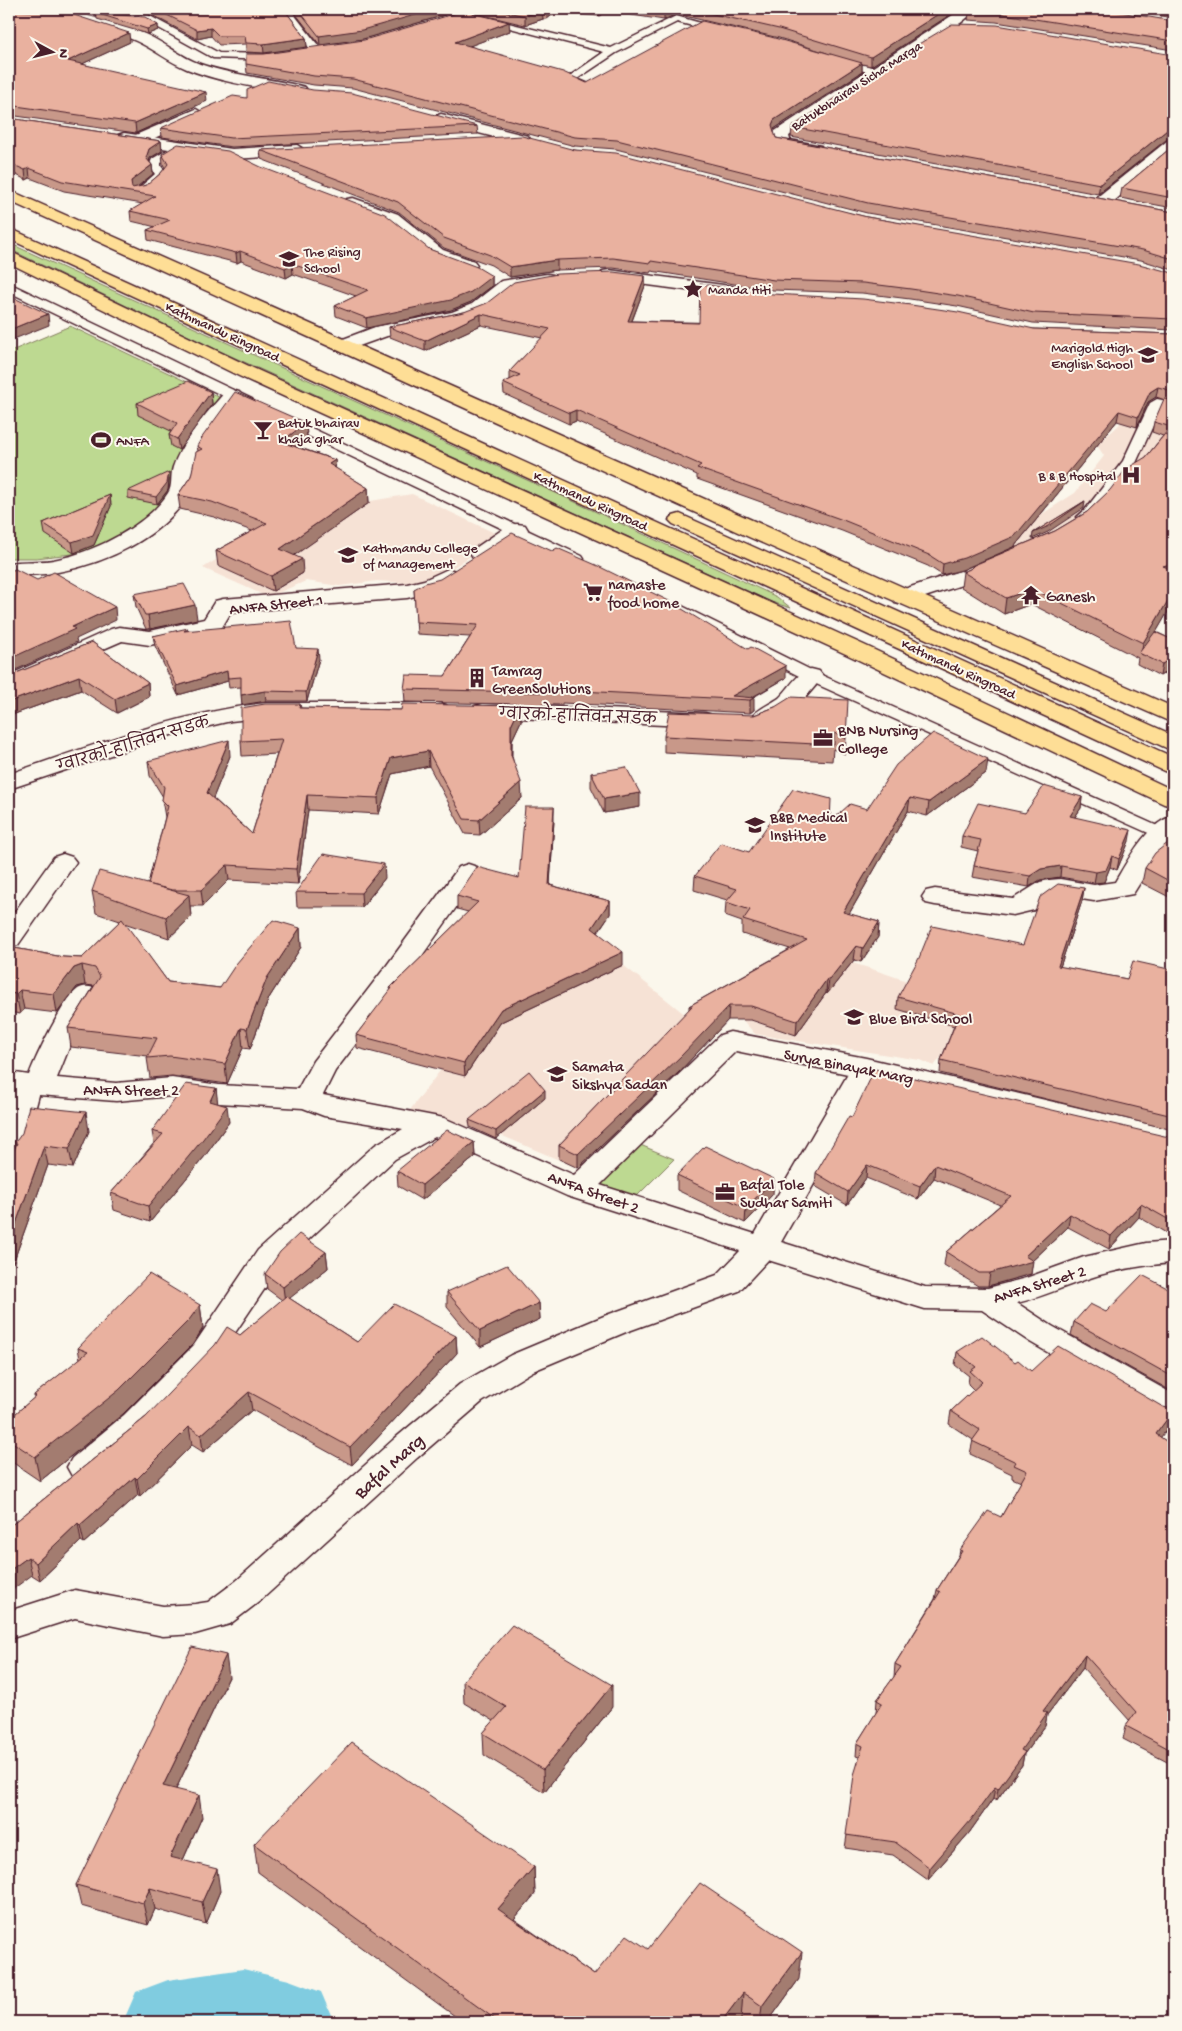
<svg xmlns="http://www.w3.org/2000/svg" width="1182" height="2031" font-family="'Gochi Hand','Playpen Sans Deva',sans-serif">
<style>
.built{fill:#f6e2d5}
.green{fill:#bdd991;stroke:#847c5e}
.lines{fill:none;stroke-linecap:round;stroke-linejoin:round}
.river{fill:#80cce0;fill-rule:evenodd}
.lane-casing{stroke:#4a1f2b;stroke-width:3}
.street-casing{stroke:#4a1f2b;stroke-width:3}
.secondary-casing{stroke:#4a1f2b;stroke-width:3}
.primary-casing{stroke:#4a1f2b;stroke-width:3}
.highway-casing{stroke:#4a1f2b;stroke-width:3}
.lane{fill:#fbf7ec;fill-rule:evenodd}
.street{fill:#fbf7ec;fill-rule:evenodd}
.secondary{fill:#fbf7ec;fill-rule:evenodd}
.primary{fill:#fede96;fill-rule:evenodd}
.highway{fill:#fede96;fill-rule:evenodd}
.wall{fill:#c89889;stroke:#4a1f2b;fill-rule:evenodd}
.shaded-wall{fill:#a37c6f;stroke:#4a1f2b}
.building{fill:#e9b19f;stroke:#4a1f2b}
.labels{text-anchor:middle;stroke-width:4;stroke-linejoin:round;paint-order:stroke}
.far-street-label{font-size:14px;fill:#4a1f2b;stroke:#fbf7ec}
.far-poi-label{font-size:14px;fill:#4a1f2b;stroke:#fbf7ec;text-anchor:start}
.poi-label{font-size:16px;fill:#4a1f2b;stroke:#fbf7ec;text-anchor:start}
.street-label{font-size:16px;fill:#4a1f2b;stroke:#fbf7ec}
.near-street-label{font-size:19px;fill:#4a1f2b;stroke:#fbf7ec}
</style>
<rect width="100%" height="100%" fill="#fbf7ec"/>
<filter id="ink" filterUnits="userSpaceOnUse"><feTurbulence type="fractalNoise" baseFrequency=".02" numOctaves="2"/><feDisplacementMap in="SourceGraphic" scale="10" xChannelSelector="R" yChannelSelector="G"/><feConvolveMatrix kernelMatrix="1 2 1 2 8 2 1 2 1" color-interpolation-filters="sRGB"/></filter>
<g filter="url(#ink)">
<g class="built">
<polygon points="1131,387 1173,391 1173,521 973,581 956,569 1075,493 1104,456 1097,445 1118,426 1128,413"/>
<polygon points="412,494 501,536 454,567 423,584 377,581 339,586 306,581 268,597 203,568 288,515"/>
<polygon points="796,946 872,969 974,1004 961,1031 934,1066 920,1060 755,1034 723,998"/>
<polygon points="607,961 623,965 692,1020 710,1039 585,1171 505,1137 410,1110 482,1016"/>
</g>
<g class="green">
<polygon points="9,243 575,502 777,597 791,608 771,602 209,346 9,249"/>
<polygon points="70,326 225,400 171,495 146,519 114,540 81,553 36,558 9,558 9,352"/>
<polygon points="638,1144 674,1159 635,1198 599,1187"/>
</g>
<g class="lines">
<polygon class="river" points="243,1969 289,1980 321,1992 334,2022 123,2022 136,1992 168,1980"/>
<defs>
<g id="lane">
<polygon points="40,9 76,9 148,15 219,53 271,54 276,57 271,60 213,58 146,21 45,12"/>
<polygon points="280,9 290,9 321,49 321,53 313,53"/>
<polygon points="435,9 451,9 611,48 676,16 725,30 720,33 677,22 616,53 577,79 591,85 591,89 587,90 564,80 604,52"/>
<polygon points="838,58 879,69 880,71 875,74 834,63 834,59"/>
<path d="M179,143L185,146L183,148L161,163V166L167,174C162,183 150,194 140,191V187L155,174L149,166L152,159Z"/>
<polygon points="9,283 252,399 254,402 252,405 242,405 9,292"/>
<polygon points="1157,399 1173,402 1173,410 1161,408 1135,465 1095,516 1084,521 1079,520 1077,517 1085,510 1123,461 1150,403"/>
<polygon points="284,415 582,556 584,559 577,563 572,562 279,422 277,419"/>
<polygon points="678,604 817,673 1173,833 1173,844 805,679 673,612 670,609 673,606"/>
</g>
<g id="street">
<path d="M9,9C56,9 103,15 147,35C165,43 181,57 200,64C234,76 270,78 305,87L307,90L299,95C262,88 222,83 187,69C169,62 154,49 136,41C96,23 53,18 9,17Z"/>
<polygon points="962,9 978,9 953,29 880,74 789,136 790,140 821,146 823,149 821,152 815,154 776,146 773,134 775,131"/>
<polygon points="196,109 204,114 202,117 143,143 137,145 129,140 131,137"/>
<polygon points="441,114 528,136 530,139 522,144 435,122 433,119 435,116"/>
<polygon points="1173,139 1173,152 1108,206 1096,206 1093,202 1096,198 1167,141"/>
<polygon points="353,198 398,214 443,250 474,261 477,265 474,269 468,270 431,258 386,222 347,207 344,203 347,199"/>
<polygon points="609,270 738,287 744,288 747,292 744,296 738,297 603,279 600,275 603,271"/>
<polygon points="547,274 553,275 556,279 553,283 512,290 486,312 464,321 387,336 345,351 338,349 336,345 338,341 375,327 452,312 472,304 501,281"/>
<path d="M232,390L239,392L242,396C227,417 209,434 198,458C192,469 195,484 189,494C162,538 106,563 58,572C42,576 25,574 9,575V563C25,560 42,563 58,559C95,552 148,525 168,493C173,486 170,476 173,467C183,439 206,414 225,392Z"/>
<path d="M517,524L525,525L528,530L525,535C510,544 493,563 474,559L471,554L474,549L509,525Z"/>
<polygon points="448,569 456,571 459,576 456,581 440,590 407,598 231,612 221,629 150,645 122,641 9,690 9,675 111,629 119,627 150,631 204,619 215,601 223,599 407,584 424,580"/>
<polygon points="960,571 968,573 971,578 968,583 903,604 895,602 892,597 895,592"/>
<path d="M1173,816V837L1155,859L1133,894L1094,901L1056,895L1034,910L1013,915L935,905L926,903L922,897L926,891L935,889L1013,899L1040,882L1049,880L1060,879L1094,885L1115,882C1128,860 1147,823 1173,816Z"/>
<polygon points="63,854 72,857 76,862 18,945 9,947 9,920 54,857"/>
<path d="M468,864L477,867L481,872L407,977L335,1071L323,1095L444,1118L574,1175L720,1035L730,1032L866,1058L1173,1130V1150L873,1080L781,1242L925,1287L988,1288L1026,1278L1084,1257L1146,1243L1173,1241V1263C1145,1265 1117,1269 1090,1278C1065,1286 1043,1297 1017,1303L1052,1326L1173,1394V1421L1161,1418L1030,1342L982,1310L925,1309L768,1260L739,1291L626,1332L533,1371L482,1402L417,1458L260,1601L230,1624L195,1634L163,1636L75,1618L9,1639V1611L75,1590L163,1606L195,1604L208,1602L236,1581L393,1440L460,1384L511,1355L604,1316L717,1275L740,1251L567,1196L435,1137L395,1159L280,1266L216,1361L148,1433L96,1476L84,1480L72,1476L67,1467L72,1458L124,1415L194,1345L258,1250L375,1145L403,1129L324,1116L303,1108L219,1103L172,1096L116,1101L39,1095L24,1151L19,1158L9,1161V1101L12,1091L9,1090V1072L29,1075C36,1057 63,999 78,989C84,985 92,987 98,989L102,995L73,1038L57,1078L116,1083L172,1078L219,1085L298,1089L313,1061L387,965L459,867ZM736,1051L848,1074L755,1234L600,1185Z"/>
</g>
<g id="secondary">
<polygon points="124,133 232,149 297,145 305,150 297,155 232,159 118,141 116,138 118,135"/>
<path d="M811,669L819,671L823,676C809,695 779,730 754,724L750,719C757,709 769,705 779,698C790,688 796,673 811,669Z"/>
<path d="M266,703H438L446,705L450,710L446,715L438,717H266L231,721L171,735L9,789V774C94,745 177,713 266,703Z"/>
<polygon points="483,704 705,713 713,715 717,720 713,725 705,727 475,716 471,711 475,706"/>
</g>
<g id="primary">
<polygon points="9,190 1173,707 1173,723 751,538 9,201"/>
<polygon points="9,251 253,368 864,645 1173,790 1173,806 1164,804 848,655 239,376 9,263"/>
</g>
<g id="highway">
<polygon points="9,228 1173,757 1173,773 1164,771 9,239"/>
<polygon points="680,514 1173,735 1173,751 673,524 669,520 673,516"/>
</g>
</defs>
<use href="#lane" class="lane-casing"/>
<use href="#street" class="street-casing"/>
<use href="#secondary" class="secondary-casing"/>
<use href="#primary" class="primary-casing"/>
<use href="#highway" class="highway-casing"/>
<use href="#lane" class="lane"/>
<use href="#street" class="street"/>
<use href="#secondary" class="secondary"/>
<use href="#primary" class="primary"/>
<use href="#highway" class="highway"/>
</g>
<g class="wall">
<polygon points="96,9 284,9 306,38 307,47 264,53 246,52 246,44 219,45 211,36 197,39 148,13"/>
<polygon points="292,9 445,9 445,15 363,39 320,45"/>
<polygon points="458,9 959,9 871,66 862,64 862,72 774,129 773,130 776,138 1173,212 1173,270 1141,260 867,213 616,149 575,146 353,88 314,85 247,73 246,64 264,54 510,31 469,46 587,83 827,53 779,38 676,14 664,20 606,11 599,16 556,12 547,19 543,19 525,25"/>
<polygon points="1119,9 1173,9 1173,18"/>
<polygon points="9,10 130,42 82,64 207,101 136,133 9,115"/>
<polygon points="969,12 1173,21 1173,50 996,22 968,20"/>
<polygon points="96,13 158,25 158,30 148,34 97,19"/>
<polygon points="1173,55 1173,138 1166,140 1098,194 791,137 792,127"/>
<polygon points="9,118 161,141 162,151 150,158 149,161 152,165 153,174 136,187 147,185 161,173 165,168 163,164 162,154 429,249 492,276 492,286 471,302 451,310 367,328 336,316 335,306 356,296 293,274 286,278 241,261 237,263 148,240 147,230 156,227 131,221 130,211 143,204 64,191 30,178 26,180 9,171"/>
<polygon points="477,126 478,134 232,147 162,137 161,128"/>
<polygon points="1173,146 1173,208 1120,198 1122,188"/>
<polygon points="260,150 575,150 867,217 1173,273 1173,330 1033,323 957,306 910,299 862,293 773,290 651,271 650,273 613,268 557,270 510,277 491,265 444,248 399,212 261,159"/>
<path d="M645,276V286L632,321L1034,329L1173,334V603L1156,632L1173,640V667L1160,676L1137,664L1138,658L1031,604L1004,614L961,587L963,572L970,569L974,565L962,570L942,575L928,566L842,531L697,479V475L576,421L569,424L504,394L503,383L510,380V371L542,338L481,325L425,351L390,337L389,327ZM1156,397L1165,400L1154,422L1152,432L1163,436L1146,457L1087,512L1055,531L976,564L1014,547L1117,421L1137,427L1148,402Z"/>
<polygon points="211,392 212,404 179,450 171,446 169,435 171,431 138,415 137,403"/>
<polygon points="306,423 307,437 295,446 335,460 335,468 368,488 369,503 294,555 303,573 273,591 218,566 216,551 252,531 214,517 180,509 178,495 191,476 198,451 197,446"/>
<polygon points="169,479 168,490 157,504 128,498 128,491"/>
<polygon points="110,495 111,506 94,545 74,553 45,534 43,523"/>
<polygon points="414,589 786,678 752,698 754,710 750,713 562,703 562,705 405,702 404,689 445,676 470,637 417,634"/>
<polygon points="134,594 197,619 150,629 146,629 136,607"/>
<polygon points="189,630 296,648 319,659 307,701 266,701 242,705 241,687 229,688 228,681 178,695 155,646 153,636"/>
<polygon points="92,642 148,683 149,697 117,713 81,690 9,716 9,676"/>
<polygon points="300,704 301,708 401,710 520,706 521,721 512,740 512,756 522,798 480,835 465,834 429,766 392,774 379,814 308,810 298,884 229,880 203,906 190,906 191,917 169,938 124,923 168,982 220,988 300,928 301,947 269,998 250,1049 243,1048 227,1084 172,1076 150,1078 147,1058 148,1056 71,1047 68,1028 94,986 85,985 77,987 57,1013 24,1009 20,1014 9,1012 9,947 63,957 82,958 120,921 96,913 92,891 148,884 165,817 162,800 163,797 150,776 148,761 230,756 213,798 252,834 277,754 242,756 241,741"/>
<polygon points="775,707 846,738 845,754 833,749 832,761 664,752 664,736 754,715"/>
<polygon points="591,773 640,807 604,813 591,787"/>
<polygon points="986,773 927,816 908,811 849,914 879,922 878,937 861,962 854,960 827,994 826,993 796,1035 751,1020 728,1020 680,1071 578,1168 559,1159 559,1145 689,1010 689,1006 790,949 742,934 742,922 725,916 726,902 727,900 694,890 695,876 749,852 830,822 867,809"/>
<polygon points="1082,797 1081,808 1075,817 1129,841 1117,870 1110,867 1104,882 1094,883 1060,877 1040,880 1029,887 972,877 974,866 978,851 961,847 962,836 1025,813"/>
<polygon points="554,820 550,885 610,901 610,914 598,932 623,965 501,1022 465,1076 357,1048 356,1035 391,991 390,988 468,912 457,909 457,896 519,878"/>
<polygon points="1173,839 1173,899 1142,883 1145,868"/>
<polygon points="385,878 362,907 297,907 296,892"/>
<polygon points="1084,888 1082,901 1060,967 1127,979 1173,970 1173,1130 940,1073 941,1060 954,1026 897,1009 898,997 1023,945"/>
<polygon points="216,1088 217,1103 229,1122 205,1156 150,1222 114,1210 111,1193 154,1143 152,1131"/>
<polygon points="545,1098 496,1139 470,1127 469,1120"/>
<polygon points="852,1117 1173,1138 1173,1237 1139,1217 1109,1249 1068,1227 1032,1261 1031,1274 988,1286 978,1286 944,1265 946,1252 1000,1205 934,1178 918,1199 866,1178 847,1205 815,1186 816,1173"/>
<polygon points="89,1131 73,1168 48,1165 13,1263 9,1262 9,1162 13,1152 11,1143"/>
<polygon points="474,1142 475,1157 422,1200 398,1186 397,1171"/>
<polygon points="677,1175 773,1194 745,1223 677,1190"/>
<polygon points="326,1252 328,1268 289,1298 357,1342 456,1336 457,1353 352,1465 252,1410 203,1452 192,1445 140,1496 138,1495 84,1543 81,1541 40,1580 32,1575 9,1527 146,1417 240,1335 282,1300 267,1289 265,1274"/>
<polygon points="1173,1291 1173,1392 1071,1335 1074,1322"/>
<polygon points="447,1292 539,1303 540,1319 480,1347 447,1307"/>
<polygon points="200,1305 203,1328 193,1344 123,1414 40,1481 9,1460 9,1419 34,1398 34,1395 80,1359 78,1348"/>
<polygon points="957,1352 1015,1362 1031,1371 1163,1407 1172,1423 1160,1437 1173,1446 1173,1765 1123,1739 1126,1726 1130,1721 1083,1668 1047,1715 1045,1726 1024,1754 1022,1765 996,1801 993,1799 969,1833 928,1880 893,1855 845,1848 859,1757 856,1756 857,1743 876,1713 877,1700 894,1677 895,1664 935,1599 937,1590 959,1555 960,1550 1001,1517 1021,1482 1012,1478 1012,1474 970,1454 973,1440 949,1424 951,1411 974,1390 968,1384 969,1376 955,1365"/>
<polygon points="229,1677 176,1789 202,1817 183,1860 220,1891 206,1924 155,1909 148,1925 81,1906 76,1885"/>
<polygon points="463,1681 612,1707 544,1792 484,1755 483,1733 494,1721 464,1703"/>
<polygon points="254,1844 534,1867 535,1894 514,1919 594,1975 648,1949 799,1979 768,2022 744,2022 741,2020 740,2022 463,2022 258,1872"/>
</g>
<g class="shaded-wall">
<polygon points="436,9 445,9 445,15 363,39 320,45 319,36"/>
<polygon points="549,9 555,9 556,12 547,19 547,11"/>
<polygon points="599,9 606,9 606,11 599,16"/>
<polygon points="669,9 677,9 676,14 664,20 664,11"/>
<polygon points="946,9 959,9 871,66 871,57"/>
<polygon points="542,10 543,19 525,25 525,16"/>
<polygon points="509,22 510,31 456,51 455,42"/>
<polygon points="158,25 158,30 148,34 147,29"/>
<polygon points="211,28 211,36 197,39 197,30"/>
<polygon points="129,33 130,42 69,70 68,61"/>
<polygon points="306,38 307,47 264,53 263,44"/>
<polygon points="862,63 862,72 774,129 771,134 772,125 774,120"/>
<polygon points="206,92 207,101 136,133 135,123"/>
<polygon points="1173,129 1173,138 1166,140 1098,194 1100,184 1167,130"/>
<polygon points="161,141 162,151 150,158 148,167 146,158 149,149"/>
<polygon points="152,165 153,174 132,191 131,181"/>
<polygon points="29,168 30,178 26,180 25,170"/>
<polygon points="240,251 241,261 237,263 236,253"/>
<polygon points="557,260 557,270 510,277 510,267"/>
<polygon points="292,264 293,274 286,278 285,268"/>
<polygon points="492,276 492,286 471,302 451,310 367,328 366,318"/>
<polygon points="645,276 645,286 628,331 628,321"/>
<polygon points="48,314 49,325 9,341 9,330"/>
<polygon points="481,314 481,325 425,351 425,341"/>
<polygon points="1158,387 1156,397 1148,402 1137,427 1138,417 1150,392"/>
<polygon points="211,392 212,404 179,450 177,439"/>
<polygon points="576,410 576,421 569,424 569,413"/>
<polygon points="1119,411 1117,421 1014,547 962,570 942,575 943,564"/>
<polygon points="1173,418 1173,426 1167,437 1168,426"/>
<polygon points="306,423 307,437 283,456 281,442"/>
<polygon points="335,460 336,474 329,464"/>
<polygon points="169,472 169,479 168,490 157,504 156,497"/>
<polygon points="368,488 369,503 282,564 280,549"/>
<polygon points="110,495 111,506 94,545 74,553 72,542"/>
<polygon points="1085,501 1084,508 1048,532 1032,539 1033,533"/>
<polygon points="302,559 303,573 273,591 271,576"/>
<polygon points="1173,563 1173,577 1163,566"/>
<polygon points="1033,589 1031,604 1004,614 1006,598"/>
<polygon points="1173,592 1173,603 1143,655 1141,654 1143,643"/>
<polygon points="195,605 197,619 150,629 148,615"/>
<polygon points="115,607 116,620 76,639 77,642 9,673 9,659 72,627"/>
<polygon points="318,649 319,659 307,701 306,692"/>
<polygon points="1173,657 1173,667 1160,676 1162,664"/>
<polygon points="786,666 786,678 747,700 732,696"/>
<polygon points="227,671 228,681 178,695 177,686"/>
<polygon points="79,676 81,690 9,716 9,702"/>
<polygon points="148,683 149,697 117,713 115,699"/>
<polygon points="265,691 266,701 242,705 241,695"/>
<polygon points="754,698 754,710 750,713 750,700"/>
<polygon points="520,706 521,721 512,740 511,770 511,725"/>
<polygon points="229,740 230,756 209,808 207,793"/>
<polygon points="428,751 429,766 392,774 379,814 378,798 391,758"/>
<polygon points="988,759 986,773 927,816 929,802"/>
<polygon points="521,782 522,798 480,835 479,820"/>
<polygon points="640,793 640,807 604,813 604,799"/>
<polygon points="307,795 308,810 298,884 296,869"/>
<polygon points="1082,797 1081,808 1068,827 1070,816"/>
<polygon points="910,798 908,811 842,926 843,912"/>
<polygon points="554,807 554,820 549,898 549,885"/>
<polygon points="1131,830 1129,841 1117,870 1119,859"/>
<polygon points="1112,856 1110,867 1104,882 1094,883 1096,872"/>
<polygon points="384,864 385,878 362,907 361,893"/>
<polygon points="227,865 229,880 203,906 201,890"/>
<polygon points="1061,866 1060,877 1040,880 1029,887 1030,876 1041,869"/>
<polygon points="1084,888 1082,901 1056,979 1058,966"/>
<polygon points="189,895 191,917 169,938 166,917"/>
<polygon points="610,901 610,914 592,940 592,928"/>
<polygon points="879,922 878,937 861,962 863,948"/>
<polygon points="300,928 301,947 269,998 250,1049 247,1029 267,978"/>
<polygon points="856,946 854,960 827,994 829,980"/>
<polygon points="623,952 623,965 501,1022 465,1076 464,1063 501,1009"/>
<polygon points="82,965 85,985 77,987 57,1013 54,994 74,968"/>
<polygon points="827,979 826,993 796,1035 797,1021"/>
<polygon points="20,990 24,1009 20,1014 16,994"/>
<polygon points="729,1006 728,1020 680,1071 578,1168 578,1154"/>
<polygon points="241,1028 243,1048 227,1084 225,1064"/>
<polygon points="216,1088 218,1105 210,1101"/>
<polygon points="545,1090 545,1098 496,1139 496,1131"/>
<polygon points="227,1106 229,1122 205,1156 150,1222 148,1206"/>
<polygon points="86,1112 89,1131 73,1168 69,1149"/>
<polygon points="474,1142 475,1157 422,1200 422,1185"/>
<polygon points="44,1146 48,1165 13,1263 9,1243"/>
<polygon points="867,1165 866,1178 847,1205 848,1192"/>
<polygon points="935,1165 934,1178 918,1199 920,1186"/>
<polygon points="774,1179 773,1194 745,1223 746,1208"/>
<polygon points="1141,1204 1139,1217 1109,1249 1111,1236"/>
<polygon points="1070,1214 1068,1227 1031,1262 1033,1261 1031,1274 988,1286 990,1273 1025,1256"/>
<polygon points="326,1252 328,1268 285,1302 283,1287"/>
<polygon points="539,1303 540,1319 480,1347 480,1331"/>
<polygon points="200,1305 203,1328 193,1344 123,1414 40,1481 35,1457"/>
<polygon points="456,1336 457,1353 352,1465 350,1447"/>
<polygon points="249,1392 252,1410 203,1452 201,1435"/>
<polygon points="1173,1411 1172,1423 1153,1447 1156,1434"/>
<polygon points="189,1427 192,1445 140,1496 137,1479"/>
<polygon points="135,1477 138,1495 84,1543 80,1525"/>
<polygon points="78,1523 81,1541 40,1580 36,1563"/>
<polygon points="28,1557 32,1575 9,1592 9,1571"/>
<polygon points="226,1655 229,1677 167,1808 163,1786"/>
<polygon points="1085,1655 1083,1668 1047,1715 1045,1726 1024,1754 1022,1765 996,1801 998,1789 1043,1711"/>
<polygon points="612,1685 612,1707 544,1792 543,1770"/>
<polygon points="995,1787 993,1799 969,1833 928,1880 930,1868"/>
<polygon points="199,1795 202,1817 175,1878 170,1857"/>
<polygon points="534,1867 535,1894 500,1936 498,1909"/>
<polygon points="217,1869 220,1891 206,1924 202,1902"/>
<polygon points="150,1888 155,1909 148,1925 143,1903"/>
<polygon points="802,1952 799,1979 768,2022 760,2022 762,2006"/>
<polygon points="743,1993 741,2020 740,2022 721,2022"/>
</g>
<g class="building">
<polygon points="155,9 284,9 306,38 263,44 246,43 245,36 219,36 211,28 197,30"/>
<polygon points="298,9 436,9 362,30 319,36"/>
<polygon points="494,9 549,9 547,11 542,10 525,16"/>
<polygon points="649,9 669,9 664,11"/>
<polygon points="691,9 946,9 871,57 779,29"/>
<polygon points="972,9 1102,9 1173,21 1173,41 997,13 969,12"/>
<polygon points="9,10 71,14 129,33 68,61 206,92 135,123 9,105"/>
<polygon points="464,11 509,22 455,42 563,72 587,83 702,21 771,37 862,63 774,120 772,125 776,138 1173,212 1173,259 1143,250 868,203 617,140 575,137 353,79 314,76 246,64 246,54 264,54 364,40"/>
<polygon points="96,13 145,17 158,25 147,29"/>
<polygon points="952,24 997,25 1173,55 1173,129 1167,130 1100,184 792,127 882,66"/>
<polygon points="268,81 313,90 352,93 477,126 231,138 161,128 233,96 247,98 247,90"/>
<polygon points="9,118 161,141 149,149 146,158 152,165 131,181 132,188 147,185 161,173 168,164 162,154 178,144 228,151 261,167 385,214 429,249 477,267 492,276 471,292 451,300 366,318 335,306 368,290 292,264 285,268 240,251 236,253 147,230 170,220 130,211 155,196 62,181 29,168 25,170 9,163"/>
<polygon points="522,136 575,150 616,153 867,217 1139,264 1173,273 1173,319 1034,313 958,296 911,289 863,283 774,280 651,261 650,263 613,258 557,260 510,267 490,255 444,238 398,202 260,150"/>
<polygon points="1173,146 1173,198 1122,188"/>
<polygon points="613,272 645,276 628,321 699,323 700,284 773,294 863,299 911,305 958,312 1034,329 1173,334 1173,391 1158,387 1150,392 1138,417 1119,411 1015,536 964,558 943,564 929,555 843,520 697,468 701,465 576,410 569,413 503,383 520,375 510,371 550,329 481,314 425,341 389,327 464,312 487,303 514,282 557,274"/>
<polygon points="12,297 48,314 9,330 9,298"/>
<polygon points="188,381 211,392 177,439 169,435 177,423 137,403"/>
<polygon points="235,392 306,423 281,442 335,460 329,464 368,488 280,549 302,559 271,576 216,551 267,523 212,502 178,495 191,476 196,452 202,449 197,446 203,436"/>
<polygon points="1164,399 1173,400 1173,418 1168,426 1154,422"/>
<polygon points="1173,424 1173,563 1163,566 1173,570 1173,592 1143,643 1033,589 1006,598 963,572 970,569 974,565 1055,531 1087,512 1110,490 1126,469 1146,457"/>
<polygon points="169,472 167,483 156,497 128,491"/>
<polygon points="110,495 93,535 72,542 43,523"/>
<polygon points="1085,501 1049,526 1033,533"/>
<polygon points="512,533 552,551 557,548 596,565 669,601 748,649 751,647 786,666 732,696 754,698 750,700 562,690 561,693 404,689 406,675 445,676 478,625 416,622 414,589 425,583 440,579"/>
<polygon points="15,569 37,580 54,572 115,607 72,627 75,629 9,659 9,572"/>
<polygon points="184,584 195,605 148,615 145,615 134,594"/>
<polygon points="291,621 296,648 318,649 306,692 265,691 241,695 241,677 228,678 227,671 177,686 153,636 188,628 184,631"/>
<polygon points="1155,632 1173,640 1173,657 1162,664 1139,653"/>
<polygon points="92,642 148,683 115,699 79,676 9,702 9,676"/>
<polygon points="791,697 848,700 846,738 834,733 834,745 664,736 669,712 754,715 775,707"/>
<polygon points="265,704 300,704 299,708 401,710 402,704 520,706 511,725 511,755 521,782 479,820 464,819 428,751 391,758 378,798 307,795 296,869 227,865 201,890 172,890 148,884 168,806 162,800 164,787 148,761 229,740 207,793 252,834 282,739 241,741 241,708"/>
<polygon points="933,733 988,759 929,802 910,798 843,912 879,922 863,948 856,946 829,980 827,979 797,1021 751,1006 729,1006 681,1056 578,1154 559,1145 692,1006 689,1006 807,940 743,920 750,910 726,902 737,889 695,876 721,843 749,852 793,789 831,799 830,822 850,804 867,809 896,765"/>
<polygon points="626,767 640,793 604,799 591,773"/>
<polygon points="1044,786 1082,797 1070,816 1131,830 1119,859 1112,856 1106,870 1096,872 1061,866 1041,869 1030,876 974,866 981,840 962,836 978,803 1025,813"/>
<polygon points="525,807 554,807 549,885 610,901 592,928 623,952 501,1009 464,1063 356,1035 392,988 390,988 394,984 478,902 457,896 477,867 519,878"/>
<polygon points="1173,839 1173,883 1145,868 1155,853"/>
<polygon points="323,854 384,864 361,893 296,892"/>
<polygon points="99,871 189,895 166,917 92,891"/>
<polygon points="1058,884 1084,888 1058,966 1127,979 1133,961 1173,970 1173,1116 941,1060 959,1014 898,997 919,958 932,926 1023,945 1040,897"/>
<polygon points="122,919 168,982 220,988 236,964 273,920 300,928 267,978 247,1029 241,1028 225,1064 170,1056 147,1058 157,1038 68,1028 100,977 95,968 82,965 74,968 54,994 20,990 16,994 9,993 9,947 63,957 82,958"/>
<polygon points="875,1069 1173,1138 1173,1222 1141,1204 1111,1236 1070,1214 1025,1256 1033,1261 990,1273 979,1273 946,1252 1011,1196 935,1165 920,1186 867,1165 848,1192 816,1173 849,1116 852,1117"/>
<polygon points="529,1071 545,1090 496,1131 469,1120"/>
<polygon points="186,1084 216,1088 210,1101 227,1106 203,1139 148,1206 111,1193 163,1134 152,1131"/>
<polygon points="29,1106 86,1112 69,1149 44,1146 9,1243 9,1162 17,1143 11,1143 17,1140 22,1133"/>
<polygon points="447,1130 474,1142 422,1185 397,1171"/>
<polygon points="705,1146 774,1179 746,1208 677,1175"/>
<polygon points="299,1234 326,1252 283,1287 265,1274 280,1252"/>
<polygon points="507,1265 539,1303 480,1331 447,1292"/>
<polygon points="149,1274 200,1305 189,1320 119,1390 35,1457 9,1440 9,1419 36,1396 34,1395 88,1352 78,1348"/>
<polygon points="1142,1275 1173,1291 1173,1377 1074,1322 1090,1304 1106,1312"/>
<polygon points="286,1296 357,1342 394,1304 456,1336 350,1447 249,1392 201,1435 189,1427 137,1479 135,1477 80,1525 78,1523 36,1563 28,1557 9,1571 9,1527 146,1417 215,1345 227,1327 240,1335"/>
<polygon points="982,1336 1015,1362 1018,1360 1031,1371 1058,1346 1163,1407 1173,1409 1173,1411 1156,1434 1173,1446 1173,1751 1126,1726 1136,1712 1085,1655 1043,1711 1047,1713 1021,1750 1025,1752 998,1789 995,1787 971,1820 930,1868 895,1842 846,1835 854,1775 863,1746 857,1743 882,1703 877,1700 901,1667 895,1664 940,1592 937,1590 962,1551 960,1550 988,1511 1001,1517 1027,1471 1014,1465 1016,1462 972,1441 980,1430 951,1411 982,1382 970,1371 976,1367 957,1352"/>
<polygon points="512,1625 612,1685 543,1770 483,1733 506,1707 463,1681"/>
<polygon points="192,1647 226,1655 163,1786 199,1795 170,1857 217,1869 202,1902 150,1888 143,1903 76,1885"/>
<polygon points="352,1742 534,1867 498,1909 594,1975 627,1935 648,1949 700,1883 802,1952 762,2006 743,1993 721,2022 499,2022 254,1844"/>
</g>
</g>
<defs>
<symbol id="school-bare" viewBox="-9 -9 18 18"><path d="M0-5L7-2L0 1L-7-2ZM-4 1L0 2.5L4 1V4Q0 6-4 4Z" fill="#4a1f2b" stroke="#fbf7ec" stroke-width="2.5" paint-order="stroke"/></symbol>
<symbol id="sight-bare" viewBox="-9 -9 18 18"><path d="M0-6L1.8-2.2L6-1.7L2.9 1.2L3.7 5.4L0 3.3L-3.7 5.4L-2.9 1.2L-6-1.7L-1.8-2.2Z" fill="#4a1f2b" stroke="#fbf7ec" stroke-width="2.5" paint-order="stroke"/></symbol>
<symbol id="bar-bare" viewBox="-9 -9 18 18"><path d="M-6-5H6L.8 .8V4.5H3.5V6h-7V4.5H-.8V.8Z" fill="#4a1f2b" stroke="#fbf7ec" stroke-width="2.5" paint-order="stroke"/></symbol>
<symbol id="stadium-bare" viewBox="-9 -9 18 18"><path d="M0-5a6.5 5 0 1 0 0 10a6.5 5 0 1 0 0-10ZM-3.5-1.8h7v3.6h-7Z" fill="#4a1f2b" stroke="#fbf7ec" stroke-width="2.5" paint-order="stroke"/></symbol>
<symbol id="hospital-bare" viewBox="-9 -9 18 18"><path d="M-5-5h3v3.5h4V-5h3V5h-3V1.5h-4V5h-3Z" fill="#4a1f2b" stroke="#fbf7ec" stroke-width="2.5" paint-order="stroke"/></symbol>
<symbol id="university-bare" viewBox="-9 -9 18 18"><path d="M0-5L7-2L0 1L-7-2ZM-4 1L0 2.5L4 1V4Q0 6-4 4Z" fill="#4a1f2b" stroke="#fbf7ec" stroke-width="2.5" paint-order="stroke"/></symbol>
<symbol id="supermarket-bare" viewBox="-9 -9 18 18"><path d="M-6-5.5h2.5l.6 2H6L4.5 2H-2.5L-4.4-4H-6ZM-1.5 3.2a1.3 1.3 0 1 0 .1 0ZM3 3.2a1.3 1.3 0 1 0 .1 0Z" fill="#4a1f2b" stroke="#fbf7ec" stroke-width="2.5" paint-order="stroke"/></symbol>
<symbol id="temple-bare" viewBox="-9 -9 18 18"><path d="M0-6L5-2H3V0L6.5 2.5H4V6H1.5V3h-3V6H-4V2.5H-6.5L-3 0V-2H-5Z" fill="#4a1f2b" stroke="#fbf7ec" stroke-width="2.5" paint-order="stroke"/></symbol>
<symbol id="building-bare" viewBox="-9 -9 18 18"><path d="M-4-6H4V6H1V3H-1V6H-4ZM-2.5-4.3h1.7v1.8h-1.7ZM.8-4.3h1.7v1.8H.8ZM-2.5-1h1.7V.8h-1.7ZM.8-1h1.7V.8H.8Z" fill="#4a1f2b" stroke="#fbf7ec" stroke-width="2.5" paint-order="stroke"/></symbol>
<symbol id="office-bare" viewBox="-9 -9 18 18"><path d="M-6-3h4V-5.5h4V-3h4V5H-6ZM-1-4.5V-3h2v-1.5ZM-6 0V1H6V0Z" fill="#4a1f2b" stroke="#fbf7ec" stroke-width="2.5" paint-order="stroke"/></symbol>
</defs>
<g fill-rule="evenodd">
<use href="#school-bare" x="275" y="245" width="28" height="28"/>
<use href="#sight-bare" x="679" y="275" width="28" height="28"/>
<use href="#school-bare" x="1134" y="341" width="28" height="28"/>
<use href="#bar-bare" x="249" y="416" width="28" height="28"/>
<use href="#stadium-bare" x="87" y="426" width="28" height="28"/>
<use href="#hospital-bare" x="1117" y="461" width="28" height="28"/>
<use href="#university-bare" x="334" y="541" width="28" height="28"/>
<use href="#supermarket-bare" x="579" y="578" width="28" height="28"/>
<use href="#temple-bare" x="1017" y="581" width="28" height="28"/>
<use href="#building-bare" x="463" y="664" width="28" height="28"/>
<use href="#office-bare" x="809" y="724" width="28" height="28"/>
<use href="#university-bare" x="741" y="811" width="28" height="28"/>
<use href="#school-bare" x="840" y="1003" width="28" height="28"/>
<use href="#school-bare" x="543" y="1060" width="28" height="28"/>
<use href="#office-bare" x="711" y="1178" width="28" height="28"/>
</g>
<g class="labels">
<g class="far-street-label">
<text transform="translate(856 85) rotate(-33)" y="5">Batukbhairav Sicha Marga</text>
<text transform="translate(223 331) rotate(25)" y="5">Kathmandu Ringroad</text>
<text transform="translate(591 500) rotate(25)" y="5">Kathmandu Ringroad</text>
<text transform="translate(959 668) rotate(25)" y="5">Kathmandu Ringroad</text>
</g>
<g class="far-poi-label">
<text x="304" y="256">The Rising<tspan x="304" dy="16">School</tspan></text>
<text x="708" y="294">Manda Hiti</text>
<text x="1133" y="352" text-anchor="end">Marigold High<tspan x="1133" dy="16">English School</tspan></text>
<text x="278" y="427">Batuk bhairav<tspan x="278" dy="16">khaja ghar</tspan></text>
<text x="116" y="445">ANFA</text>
<text x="1116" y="480" text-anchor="end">B &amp; B Hospital</text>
<text x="363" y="552">Kathmandu College<tspan x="363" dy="16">of Management</tspan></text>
</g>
<g class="poi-label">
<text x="608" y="589">namaste<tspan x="608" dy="18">food home</tspan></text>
<text x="1046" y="601">Ganesh</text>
<text x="492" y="675">Tamrag<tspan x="492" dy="18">GreenSolutions</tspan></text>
<text x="838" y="735">BNB Nursing<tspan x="838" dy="18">College</tspan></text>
<text x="770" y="822">B&amp;B Medical<tspan x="770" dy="18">Institute</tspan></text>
<text x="869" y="1023">Blue Bird School</text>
<text x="572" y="1071">Samata<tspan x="572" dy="18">Sikshya Sadan</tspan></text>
<text x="740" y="1189">Bafal Tole<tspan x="740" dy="18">Sudhar Samiti</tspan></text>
</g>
<g class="street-label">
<text transform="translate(276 603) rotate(-6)" y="6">ANFA Street 1</text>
<text transform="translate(578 715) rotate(2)" y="6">ग्वारको-हात्तिवन सडक</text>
<text transform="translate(133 743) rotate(-17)" y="6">ग्वारको-हात्तिवन सडक</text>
<text transform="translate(849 1065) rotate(11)" y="6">Surya Binayak Marg</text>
<text x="131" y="1095">ANFA Street 2</text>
<text transform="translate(594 1191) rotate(20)" y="6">ANFA Street 2</text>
<text transform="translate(1039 1283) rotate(-17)" y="6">ANFA Street 2</text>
</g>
<g class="near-street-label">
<text transform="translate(388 1465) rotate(-42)" y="7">Bafal Marg</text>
</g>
</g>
<rect width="1182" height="2031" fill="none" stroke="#fbf7ec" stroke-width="30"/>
<rect x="15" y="15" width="1152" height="2001" fill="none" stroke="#4a1f2b" stroke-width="2" filter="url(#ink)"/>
<g transform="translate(52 52) rotate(97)" stroke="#fbf7ec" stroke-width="4" paint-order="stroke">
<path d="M0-4L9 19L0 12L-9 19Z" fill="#4a1f2b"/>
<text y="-8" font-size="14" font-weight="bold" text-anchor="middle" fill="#4a1f2b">N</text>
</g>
</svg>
